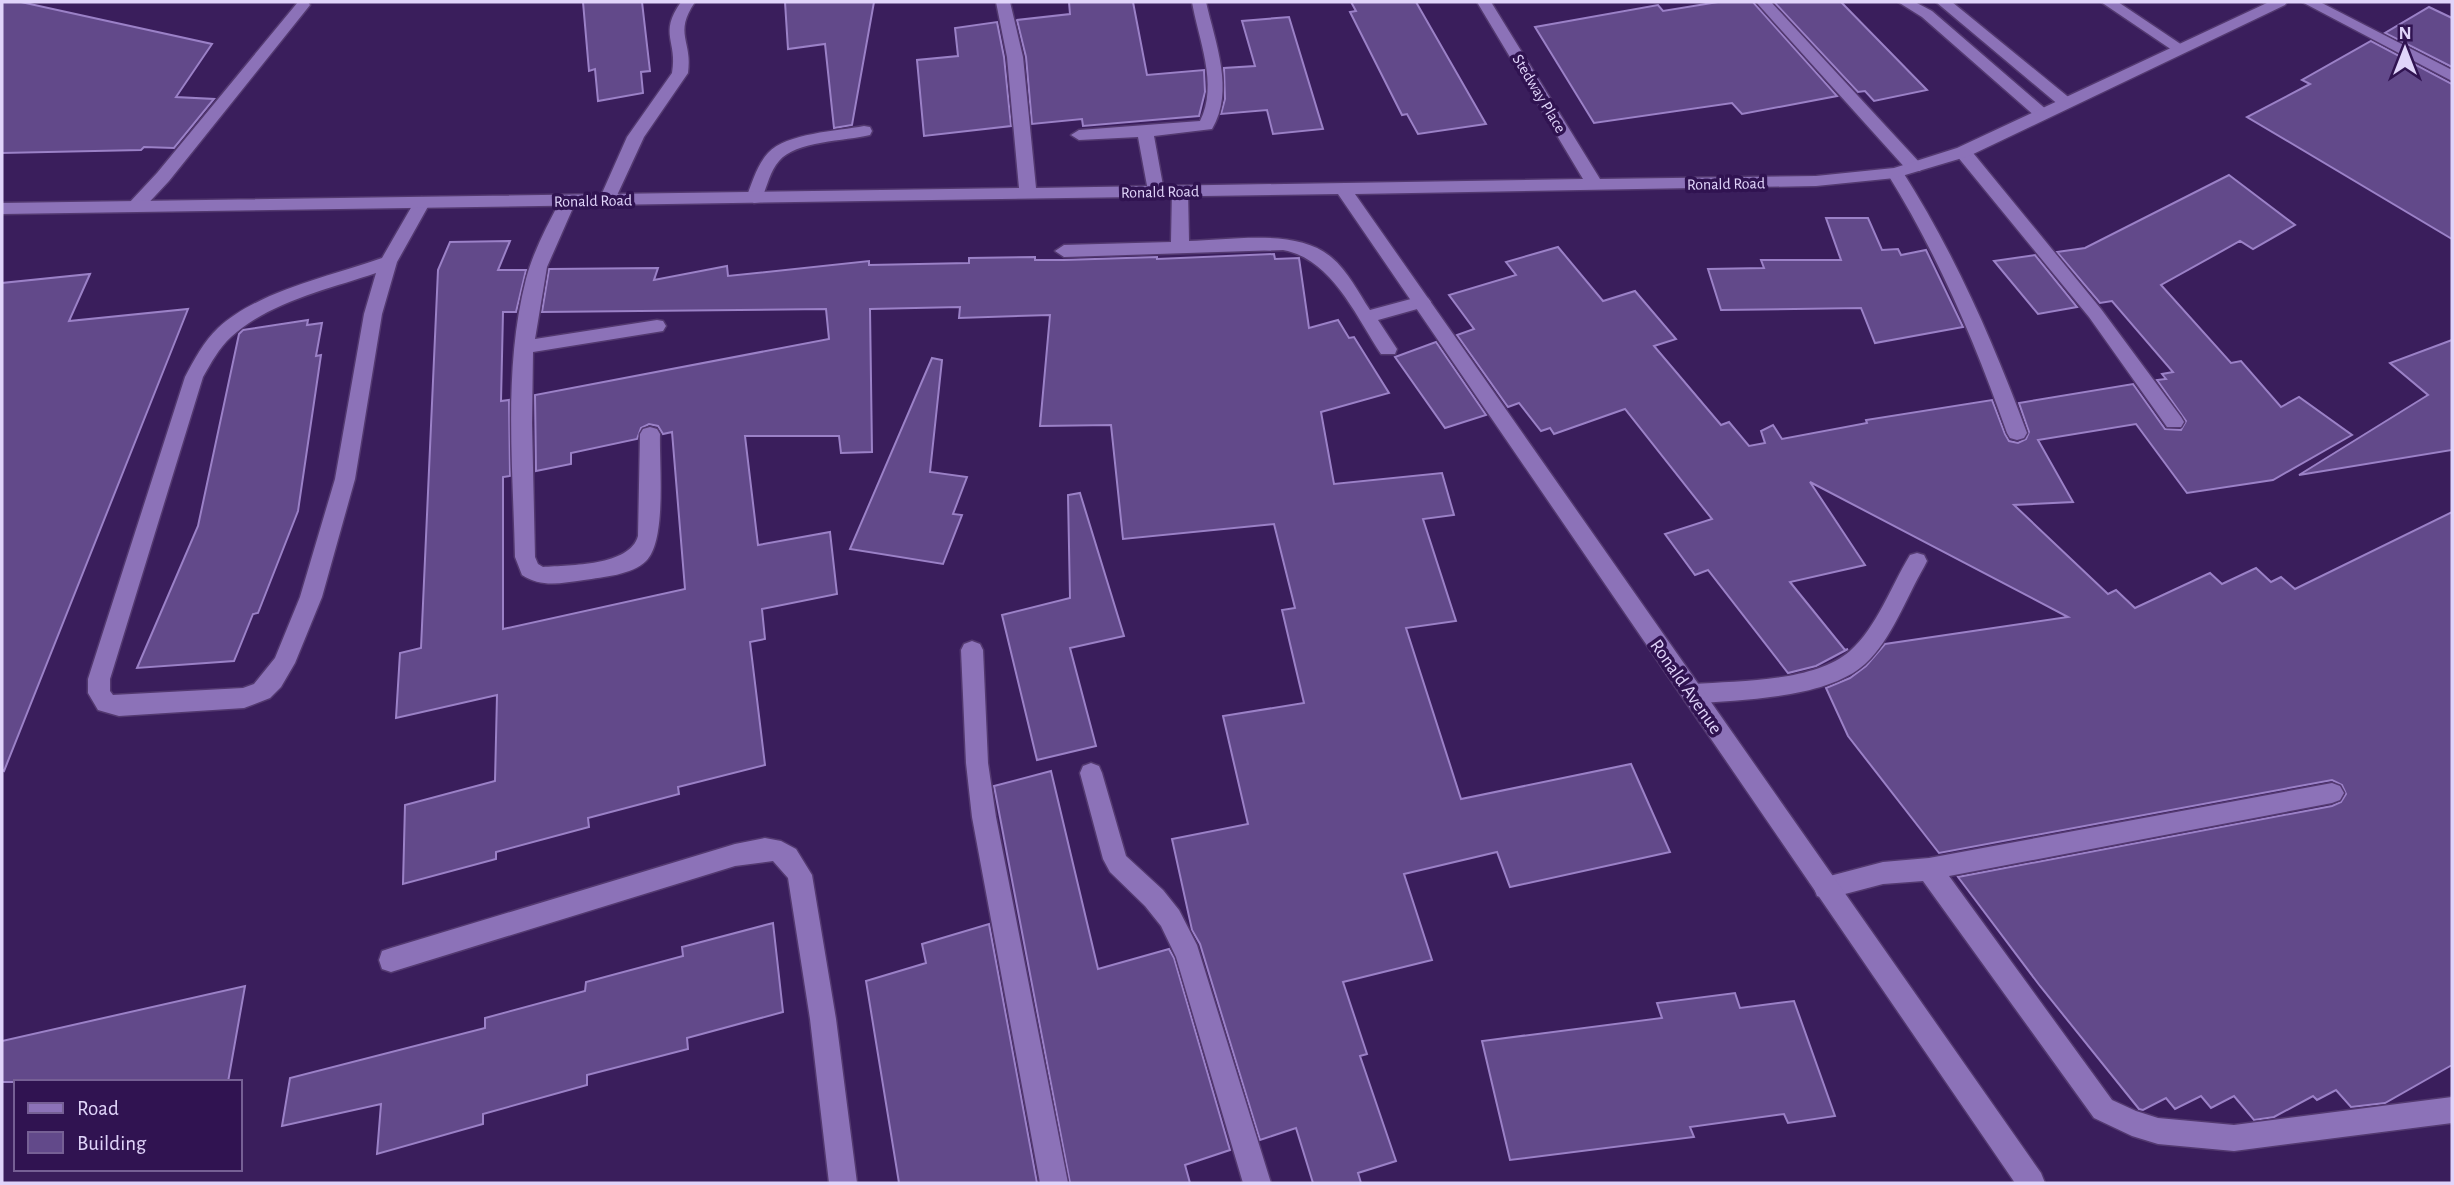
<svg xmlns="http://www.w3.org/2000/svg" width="2454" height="1185" font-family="'Alegreya Sans',sans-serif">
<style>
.building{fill:#62498a;stroke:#9b81c7;stroke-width:2}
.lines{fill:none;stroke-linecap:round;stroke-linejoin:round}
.lane-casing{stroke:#533970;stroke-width:3}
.street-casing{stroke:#533970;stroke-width:3}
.lane{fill:#8c72b8;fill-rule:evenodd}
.street{fill:#8c72b8;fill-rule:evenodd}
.labels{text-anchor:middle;stroke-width:7;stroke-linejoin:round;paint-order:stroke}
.far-street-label{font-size:16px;fill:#e0d4fa;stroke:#301351}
.street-label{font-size:19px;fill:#e0d4fa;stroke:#301351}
</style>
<rect width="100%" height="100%" fill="#3a1e5c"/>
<g class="building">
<polygon points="2,2 21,2 212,44 176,97 214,99 174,148 144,147 141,150 2,153"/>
<polygon points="583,2 642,2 650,71 641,72 643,93 598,101 595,69 589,71"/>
<polygon points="785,2 874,2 852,125 834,128 825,44 788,49"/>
<polygon points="1069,2 1133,2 1147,75 1204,70 1205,92 1199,116 1083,126 1082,119 1032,124 1026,57 1017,20 1070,14"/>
<polygon points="1351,2 1416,2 1486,124 1418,134 1407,114 1402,115 1350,12 1356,11"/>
<polygon points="1718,2 1753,2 1837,96 1742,114 1732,103 1594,123 1535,27 1658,5 1663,11"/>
<polygon points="1774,2 1841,2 1927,90 1874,101 1865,91 1858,92"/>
<polygon points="2429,7 2452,18 2452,67 2385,33"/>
<polygon points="1289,17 1323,129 1273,134 1267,110 1221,114 1225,99 1224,68 1255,66 1242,21"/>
<polygon points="997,22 1004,57 1011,126 924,136 917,60 958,56 955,28"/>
<polygon points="2371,41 2452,84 2452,239 2247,117 2310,84 2302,80"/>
<polygon points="2229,175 2295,225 2253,249 2240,241 2161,285 2231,363 2241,361 2281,407 2299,397 2352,435 2273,480 2187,493 2136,424 2038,440 2073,502 2014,505 2108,594 2116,590 2135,608 2210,573 2222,584 2256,568 2271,582 2281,577 2295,589 2452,512 2452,1065 2385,1103 2351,1107 2336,1090 2317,1100 2313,1096 2274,1117 2254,1120 2234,1096 2211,1108 2201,1096 2175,1109 2166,1098 2143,1110 2139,1109 2040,986 1958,877 2332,806 2341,802 2346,794 2342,785 2332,780 1939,853 1848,736 1826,688 1850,678 1866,666 1885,644 2068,617 1810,482 1865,565 1790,582 1845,650 1848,649 1816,666 1788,673 1708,570 1695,575 1665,534 1712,519 1625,409 1554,434 1550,428 1541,431 1519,403 1508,407 1457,335 1474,329 1449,295 1516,275 1506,262 1558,247 1603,301 1635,291 1676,339 1654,346 1721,425 1729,422 1749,446 1765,443 1761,431 1773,425 1782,439 1867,423 1866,420 1992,400 2005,434 2009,441 2018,443 2026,439 2029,432 2019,403 2133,384 2165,429 2181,430 2186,421 2157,380 2166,379 2162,374 2173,372 2112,301 2100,303 2057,252 2085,248"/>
<polygon points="1826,218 1868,218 1882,250 1898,249 1901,255 1926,250 1963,327 1875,343 1861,308 1721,310 1708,269 1764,268 1761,260 1841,260"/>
<polygon points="510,241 498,270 526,270 516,312 503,312 501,401 509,400 510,476 503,477 503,629 685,589 672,432 663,434 658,426 649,424 641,428 637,439 571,453 571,464 536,471 535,395 829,339 826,309 542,312 549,269 658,268 654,280 727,266 728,276 869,261 869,265 969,263 969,258 1035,257 1035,260 1064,260 1157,257 1157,259 1274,254 1275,259 1299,258 1309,328 1338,320 1349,338 1354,337 1389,393 1321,412 1334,484 1442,473 1454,515 1423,519 1456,621 1406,628 1461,799 1631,764 1670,852 1510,887 1497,852 1404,874 1432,960 1343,982 1367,1054 1360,1056 1396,1161 1358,1173 1361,1183 1313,1183 1296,1128 1260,1140 1200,944 1192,930 1172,839 1248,824 1223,716 1304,703 1282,610 1295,608 1274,524 1123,539 1111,425 1040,426 1050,315 959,318 960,307 870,309 872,452 841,453 839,436 745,436 758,545 830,532 837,594 762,609 765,639 750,642 765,765 678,787 679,794 588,818 589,827 496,852 496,859 403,884 405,805 495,781 497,695 396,718 400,653 421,648 438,270 450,242"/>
<polygon points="2035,255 2077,307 2038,314 1994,261"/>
<polygon points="90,274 69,321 188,309 4,771 2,770 2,283"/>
<polygon points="308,320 307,325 322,323 316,356 321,355 298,511 258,613 253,614 234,661 137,668 198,526 239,334 243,330"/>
<polygon points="2452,340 2452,450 2299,475 2428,395 2390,363"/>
<polygon points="1436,342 1486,415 1445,428 1395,357"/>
<polygon points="932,358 942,360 930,472 967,477 953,514 962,515 943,564 850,549"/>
<polygon points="1080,493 1124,636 1070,648 1096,746 1037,760 1002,615 1070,598 1068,495"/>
<polygon points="1051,771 1098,969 1169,949 1174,958 1230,1150 1185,1165 1190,1183 1070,1183 994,786"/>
<polygon points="773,923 783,1012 687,1038 688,1049 587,1075 587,1085 483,1114 483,1124 377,1154 381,1104 282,1126 290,1078 485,1028 485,1018 585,991 586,982 683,956 682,947"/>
<polygon points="989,924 1037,1183 899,1183 866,981 926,963 922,944"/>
<polygon points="245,986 228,1082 2,1082 2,1041"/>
<polygon points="1735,993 1740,1008 1794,1001 1835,1116 1788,1123 1784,1114 1690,1127 1694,1137 1510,1160 1482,1041 1662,1018 1657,1003"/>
</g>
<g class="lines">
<defs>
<g id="lane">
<polygon points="298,2 308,2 310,5 169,181 141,211 129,211 127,207 129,203 157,173"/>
<path d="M681,2H695C673,34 693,41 688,73L644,137L613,204H601L599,200L627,137L672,73C678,41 658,34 681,2Z"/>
<path d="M1192,2H1206C1215,42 1235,91 1212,129L1154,136L1164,191L1156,196L1148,191L1138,137L1079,140L1071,135L1079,130L1200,121C1219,85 1198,38 1192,2Z"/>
<polygon points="1756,2 1771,2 1920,163 1922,167 1920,171 1908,171"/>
<polygon points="1898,2 1915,2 1932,11 2048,111 2050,114 2048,117 2036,117 1922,17"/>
<polygon points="1936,2 1952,2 2072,100 2074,103 2072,106 2060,106"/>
<polygon points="2101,2 2118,2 2188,49 2185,52 2175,52"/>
<polygon points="2302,2 2320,2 2452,70 2452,81"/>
<path d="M864,126L870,127L872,131L870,135C846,141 795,141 779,161C769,172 767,189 760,202L754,203L746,198C752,183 757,165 768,153C786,133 838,131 864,126Z"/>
<polygon points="1963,147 1969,148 2101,309 2181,417 2184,422 2181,427 2167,427 2089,317 1957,156 1955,152"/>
<path d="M1895,168L1901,169C1954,252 1993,341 2027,433L2024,438L2017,440L2010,438L2007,433C1975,342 1938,255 1887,173Z"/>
<path d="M1180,186L1188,191L1189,241C1231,240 1297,228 1331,257C1348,271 1358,292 1370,310L1422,296L1428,298L1431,302L1428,306L1378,320L1397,349L1395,354H1381C1355,315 1332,259 1283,250L1064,257L1055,251L1064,245L1171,242L1172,191Z"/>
<path d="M568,195L576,201L547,267L535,339L657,320L663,321L666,326L663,331L657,332L533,352L532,423L535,557L538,564L543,567C570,565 630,566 638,536L640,434L643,429L650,427L657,429L660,434C659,464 667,541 646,561C632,575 603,577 584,580C561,583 542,588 522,575L515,557C513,466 503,368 526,279C533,252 547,226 560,201Z"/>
<path d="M422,197L430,203L397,262L382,314L355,479L322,597L295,663L281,687L270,698L244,708L119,716L98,710L88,693V679L185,377C194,360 204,341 218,328C258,291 331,276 382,258L416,199ZM376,273L364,314L335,479L300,597L275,658L254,684L243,688L113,695L110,691V679L203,377C211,363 219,348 231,337C269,302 329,289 376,273Z"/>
<path d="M1917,553L1924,555L1927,561L1924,567C1906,598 1892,639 1865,664C1826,699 1743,699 1693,704L1685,701L1682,694L1685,687L1693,684C1739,681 1814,682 1850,651C1877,627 1891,586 1910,555Z"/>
<polygon points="972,641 980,644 983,650 988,763 996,817 1068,1183 1040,1183 972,817 966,763 961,650 964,644"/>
<polygon points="1091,763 1099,766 1102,773 1126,856 1163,890 1179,910 1197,945 1271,1183 1243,1183 1176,957 1161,926 1145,906 1110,872 1103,859 1080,773 1083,766"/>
<polygon points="2332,783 2340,786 2344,793 2340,800 2332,803 1949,876 2112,1100 2136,1111 2158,1118 2234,1125 2452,1097 2452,1123 2234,1151 2158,1144 2132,1136 2094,1118 1923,881 1883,884 1826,899 1817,896 1814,888 1817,880 1826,877 1883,862 1929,858"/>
</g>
<g id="street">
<polygon points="996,2 1010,2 1023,57 1036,188 1583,179 1477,2 1491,2 1600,179 1816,176 1894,168 1957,148 2269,2 2287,2 2285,5 1969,156 1895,178 1816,186 1355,194 2041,1173 2045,1183 2015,1183 1338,194 2,214 2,203 1019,188 1007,57"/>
<polygon points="765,838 781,841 796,849 812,875 836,1019 857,1183 829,1183 810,1019 788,878 773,861 735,866 391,972 382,969 379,960 382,951 391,948 735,844"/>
</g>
</defs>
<use href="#lane" class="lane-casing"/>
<use href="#street" class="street-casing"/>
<use href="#lane" class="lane"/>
<use href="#street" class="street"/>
</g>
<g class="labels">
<g class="far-street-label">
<text transform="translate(1540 93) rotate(59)" y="6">Stedway Place</text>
<text transform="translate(1726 183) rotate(-1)" y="6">Ronald Road</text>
<text transform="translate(1160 191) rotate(-1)" y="6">Ronald Road</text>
<text transform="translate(593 200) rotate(-1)" y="6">Ronald Road</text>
</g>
<g class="street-label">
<text transform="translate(1687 686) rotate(55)" y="7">Ronald Avenue</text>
</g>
</g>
<rect width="2454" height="1185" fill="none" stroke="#e0d4fa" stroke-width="7"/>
<rect x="14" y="1080" width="228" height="91" fill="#301351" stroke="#766095" stroke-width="2"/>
<rect x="28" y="1103" width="35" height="10" fill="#8c72b8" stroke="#766095" stroke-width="2"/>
<text x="77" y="1115" font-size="21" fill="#e0d4fa">Road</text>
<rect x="28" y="1132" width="35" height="21" fill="#62498a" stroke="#766095" stroke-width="2"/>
<text x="77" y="1150" font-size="21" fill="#e0d4fa">Building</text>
<g transform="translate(2405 49)" stroke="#301351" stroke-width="5" paint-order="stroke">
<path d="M0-5L12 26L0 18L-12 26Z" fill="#e0d4fa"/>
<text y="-10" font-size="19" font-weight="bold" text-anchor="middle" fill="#e0d4fa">N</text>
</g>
</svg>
